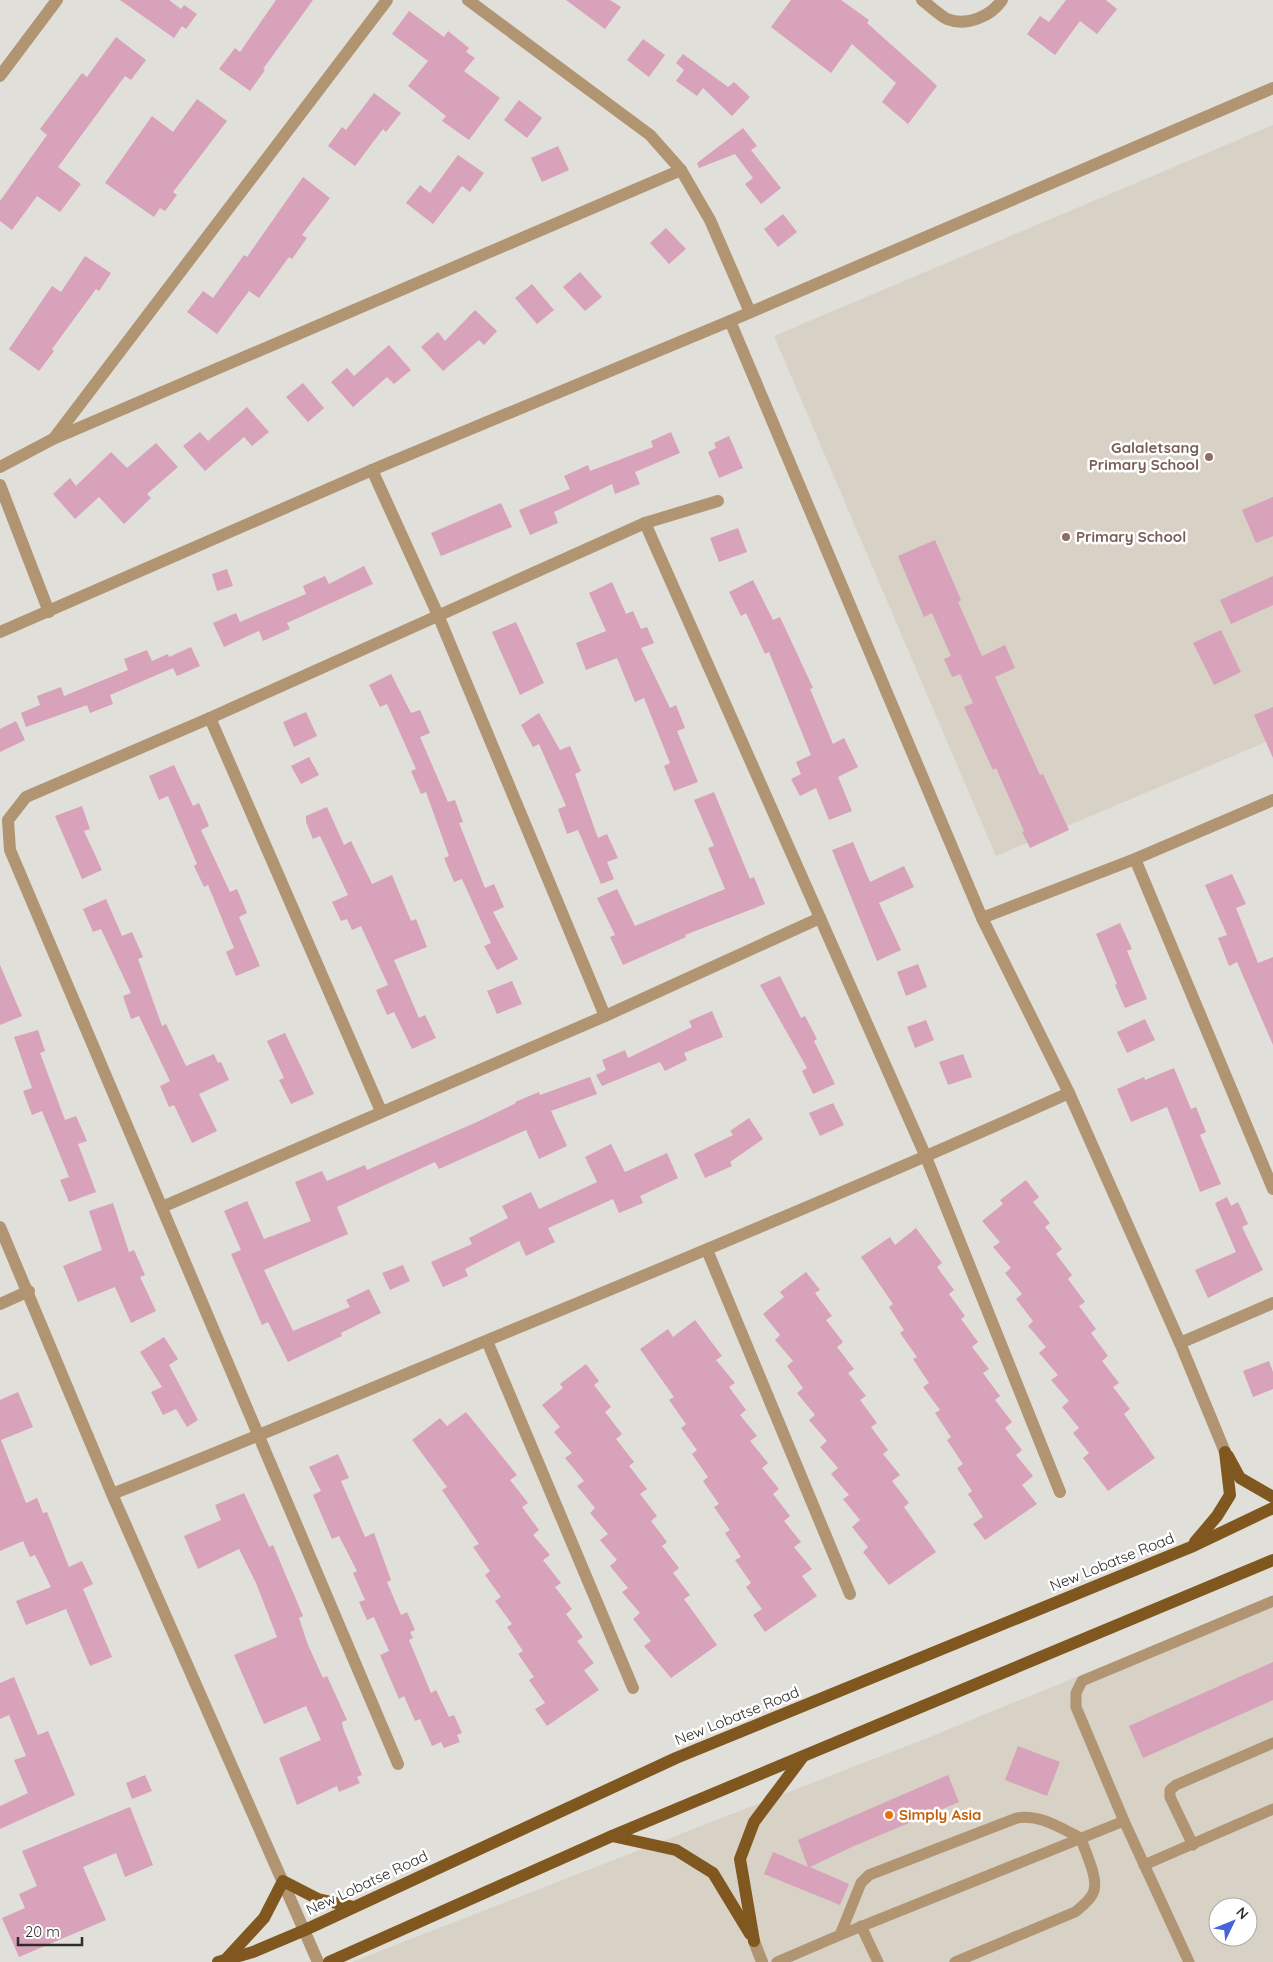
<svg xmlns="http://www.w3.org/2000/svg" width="1273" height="1962" font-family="Quicksand,sans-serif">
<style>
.built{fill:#d7d1c6;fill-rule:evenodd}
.building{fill:#d8a2ba}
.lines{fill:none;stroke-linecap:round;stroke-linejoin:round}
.service{stroke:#b19572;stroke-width:11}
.minor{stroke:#b19572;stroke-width:12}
.tertiary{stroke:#b19572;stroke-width:12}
.primary{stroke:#80581f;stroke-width:12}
.education-dot{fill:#8d6e63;stroke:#fff;stroke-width:2}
.food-dot{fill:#e8710a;stroke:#fff;stroke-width:2}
.labels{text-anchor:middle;stroke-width:5;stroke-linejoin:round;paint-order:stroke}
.education-label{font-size:15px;font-weight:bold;fill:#785e54;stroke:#fff;text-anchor:end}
.street-label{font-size:15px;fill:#2e2d2b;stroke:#fff}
.food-label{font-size:15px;font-weight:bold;fill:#c56008;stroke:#fff;text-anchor:start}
</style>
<rect width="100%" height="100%" fill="#e1dfd9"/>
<g class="built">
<polygon points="1273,125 1273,739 996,856 774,336"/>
<path d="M1273,1596V1962H352L930,1737ZM1218,1907H1248V1937H1218Z"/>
</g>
<g class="building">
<polygon points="120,0 169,0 181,9 184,5 197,14 186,29 182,26 174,38"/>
<polygon points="276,0 313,0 263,69 265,70 250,91 219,69 235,48 240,52"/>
<polygon points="566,0 610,0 621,7 605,29"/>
<polygon points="791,0 841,0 869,20 867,23 933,82 937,86 908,124 882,102 896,83 852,44 831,73 771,27"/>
<polygon points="1066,0 1106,0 1117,9 1097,34 1080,21 1055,55 1027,34 1040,16 1049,22"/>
<polygon points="409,11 444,37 448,31 469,48 466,52 475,58 464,71 500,98 469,140 442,121 446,116 408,86 428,61 392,34"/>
<polygon points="116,37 146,60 131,80 125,76 58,167 81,184 60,212 37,196 12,230 0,221 0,201 47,135 40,129 82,73 87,77"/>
<polygon points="643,39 665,55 649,77 627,60"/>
<polygon points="683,54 728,87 734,82 750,97 732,116 703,88 697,96 676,81 684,70 676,63"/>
<polygon points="374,93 401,113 386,132 383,129 355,166 328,146 342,127 346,130"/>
<polygon points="197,99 227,121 173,192 177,195 165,211 160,208 154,217 105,183 152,116 173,132"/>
<polygon points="519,100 542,118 527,138 504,120"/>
<polygon points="743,128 757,146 751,150 781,188 761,204 745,184 753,178 735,154 699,168 697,163"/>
<polygon points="558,146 569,170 542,182 531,158"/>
<polygon points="458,155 484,173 470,192 462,186 433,224 406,203 420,185 430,193"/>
<polygon points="303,177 330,198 302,235 307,238 292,259 289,257 259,298 249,291 217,334 187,312 203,291 213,298 244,255 247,257"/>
<polygon points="783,214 797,232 778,247 764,229"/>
<polygon points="666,228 686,249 669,264 650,243"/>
<polygon points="85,256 111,273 99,291 96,289 52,349 54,351 39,371 9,349 52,286 61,292"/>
<polygon points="580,272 602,297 585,311 563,287"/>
<polygon points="532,284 554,310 537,324 515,298"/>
<polygon points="475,310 497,331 484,345 479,340 443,371 421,347 438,332 445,341"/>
<polygon points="389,345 411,370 394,384 387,377 353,407 331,382 347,368 354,376"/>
<polygon points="303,383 324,408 308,422 286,397"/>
<polygon points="247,407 269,432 252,446 244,437 205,471 183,446 200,432 208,441"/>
<polygon points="671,432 680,453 635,472 640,484 615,494 612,484 554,512 558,523 530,535 519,510 570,489 564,476 588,465 590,471 653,447 651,441"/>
<polygon points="729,436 743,468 719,478 708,452 716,448 714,443"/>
<polygon points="156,443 178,467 147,494 151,498 124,524 99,497 75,519 53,494 70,478 76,486 111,452 127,468"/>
<polygon points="1273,497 1273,536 1256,543 1242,510"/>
<polygon points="501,503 512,527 441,556 431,533"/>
<polygon points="738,528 747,552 719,562 710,538"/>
<polygon points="935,540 961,600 958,602 982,656 1005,645 1015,668 995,677 1040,775 1043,774 1069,830 1030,848 1022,832 1024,831 996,768 993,770 964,707 973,703 960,674 952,677 944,659 951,656 932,613 924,617 898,556"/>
<polygon points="364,566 373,584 287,623 290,629 263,641 259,631 224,647 213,623 236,613 240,622 306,594 303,586 325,576 329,584"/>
<polygon points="227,569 233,586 217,591 212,574"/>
<polygon points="1273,576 1273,605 1231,624 1220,600"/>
<polygon points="753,580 773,620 780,617 813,688 810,689 833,744 844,738 858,767 838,777 852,811 829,820 816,788 800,796 791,779 801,774 796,762 811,755 769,652 765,654 746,613 741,616 729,592"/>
<polygon points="612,582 626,614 633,611 641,629 647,627 654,643 641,648 670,708 676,705 685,728 677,731 698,782 674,791 664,766 670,763 644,698 635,702 617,658 586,670 576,643 606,631 589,593"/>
<polygon points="516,622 544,683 520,695 492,632"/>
<polygon points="1221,630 1241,672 1214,685 1193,643"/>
<polygon points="191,647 200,666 177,676 173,668 110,695 113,704 90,713 87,705 26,727 21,713 40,705 37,696 61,687 64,696 128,670 124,659 147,650 152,661 168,654 169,657"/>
<polygon points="391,674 411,713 420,710 430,733 420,737 448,802 455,800 463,822 459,823 485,888 494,884 504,907 493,912 518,959 497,970 484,946 491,943 462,879 454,882 444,858 449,856 426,792 421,794 411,771 416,769 387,704 380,707 369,685"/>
<polygon points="1273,707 1273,758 1254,715"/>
<polygon points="306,712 317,736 294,747 283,722"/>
<polygon points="539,713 560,750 570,746 581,771 575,774 598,838 607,834 618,858 607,862 614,879 601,884 578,830 567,834 558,809 566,806 539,744 533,747 521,725"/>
<polygon points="16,721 25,740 0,752 0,729"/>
<polygon points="309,757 319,775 301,784 291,766"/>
<polygon points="174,765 193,806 199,803 209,826 201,830 230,892 237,889 247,913 239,917 260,966 236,976 226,952 234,948 208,885 204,887 194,866 197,864 168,796 159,800 149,776"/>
<polygon points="714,792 750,879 754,877 765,904 685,935 686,937 623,965 610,937 615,935 597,898 617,889 635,926 725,889 708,848 714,846 694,800"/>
<polygon points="82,806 90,829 84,831 102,870 82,879 55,816"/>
<polygon points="327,807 344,845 351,841 372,884 392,875 411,921 416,919 427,947 394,960 419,1018 425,1015 436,1038 412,1049 394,1012 387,1015 376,990 388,985 361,926 352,930 347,919 341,921 332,902 348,895 320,836 313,839 306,822 306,816"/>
<polygon points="853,842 870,882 904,866 914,887 879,903 901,950 877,961 832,850"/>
<polygon points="1232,874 1246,904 1236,908 1258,963 1273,957 1273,1045 1237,962 1229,966 1218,938 1227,935 1205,885"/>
<polygon points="106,899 122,936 132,932 143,957 138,959 162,1026 166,1024 186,1066 214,1054 218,1063 221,1062 229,1080 199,1094 217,1131 192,1143 174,1105 169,1107 160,1086 170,1081 139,1016 131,1019 123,996 131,993 101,929 93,932 83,909"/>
<polygon points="1120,923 1132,949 1127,951 1147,999 1125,1008 1115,985 1117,984 1096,934"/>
<polygon points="918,964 927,987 906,996 897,972"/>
<polygon points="0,965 22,1016 0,1025"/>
<polygon points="780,976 801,1018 805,1016 817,1039 814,1041 835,1084 813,1094 802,1071 807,1068 760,985"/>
<polygon points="512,981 522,1004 497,1014 487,991"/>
<polygon points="712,1011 723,1037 684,1053 687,1060 665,1071 660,1062 602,1086 596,1075 606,1070 602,1060 625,1050 628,1058 692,1027 689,1021"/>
<polygon points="1145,1019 1155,1040 1127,1053 1117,1032"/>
<polygon points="926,1020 934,1040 915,1048 907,1027"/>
<polygon points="38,1030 45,1051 40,1053 65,1120 76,1116 87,1141 78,1144 96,1192 69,1202 60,1180 69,1177 42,1111 32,1115 23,1091 32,1088 14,1037"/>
<polygon points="285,1033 314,1094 291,1104 279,1080 284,1078 267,1041"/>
<polygon points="963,1054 972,1077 948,1085 939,1062"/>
<polygon points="1174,1068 1191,1109 1196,1107 1206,1132 1200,1135 1221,1184 1200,1192 1167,1107 1131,1122 1117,1089 1144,1077 1145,1080"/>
<polygon points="590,1077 597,1094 551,1111 567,1146 539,1159 526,1130 439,1169 435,1162 337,1207 348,1234 264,1270 293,1331 350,1307 346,1300 369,1289 381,1313 341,1333 342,1336 288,1362 268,1322 262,1325 231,1254 241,1250 224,1211 247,1201 264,1239 311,1221 295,1182 322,1171 327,1181 365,1165 367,1170 477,1122 516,1103 515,1102 539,1092 540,1095"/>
<polygon points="833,1103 844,1125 820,1136 809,1113"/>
<polygon points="749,1118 763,1139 730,1162 732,1166 705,1178 694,1154 733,1135 730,1131"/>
<polygon points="611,1144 625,1172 667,1153 678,1178 640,1196 643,1203 619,1213 613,1199 548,1228 555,1242 526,1256 519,1241 465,1269 468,1276 443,1287 431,1262 472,1244 469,1238 508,1218 502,1206 531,1192 539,1209 597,1182 585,1157"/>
<polygon points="1026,1180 1039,1197 1033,1202 1050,1223 1045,1227 1062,1249 1056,1254 1072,1275 1068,1279 1085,1302 1079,1306 1096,1329 1091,1333 1108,1356 1102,1361 1119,1383 1113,1387 1130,1409 1124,1414 1155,1458 1108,1491 1083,1458 1089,1453 1073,1433 1079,1428 1062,1407 1069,1401 1051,1380 1058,1375 1039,1353 1046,1347 1028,1326 1033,1321 1016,1299 1022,1294 1005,1273 1011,1268 993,1247 1000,1242 982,1221 1003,1204 1000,1200"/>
<polygon points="1227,1197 1231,1206 1238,1202 1248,1224 1242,1227 1263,1270 1208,1298 1195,1270 1236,1252 1215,1203"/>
<polygon points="113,1203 129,1252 134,1250 145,1275 140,1277 156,1311 131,1323 115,1287 78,1302 63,1266 102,1250 89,1211"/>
<polygon points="916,1228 942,1263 937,1267 954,1290 949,1294 965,1316 961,1319 978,1342 972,1347 989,1369 983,1373 1000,1396 995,1400 1012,1422 1005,1428 1022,1450 1016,1455 1033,1476 1022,1485 1037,1504 985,1540 973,1524 983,1517 968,1494 972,1491 957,1468 963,1464 947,1440 951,1437 935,1413 940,1410 923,1387 929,1383 913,1359 917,1357 900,1333 904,1330 889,1307 893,1304 861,1257 890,1237 895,1245"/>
<polygon points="403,1265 410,1281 390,1290 382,1273"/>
<polygon points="806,1272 820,1290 815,1293 832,1316 826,1320 843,1342 837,1347 854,1369 848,1373 866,1396 860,1400 877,1423 871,1427 888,1450 883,1454 900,1475 892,1481 909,1503 904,1507 936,1552 889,1585 863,1552 868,1547 852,1527 860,1520 843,1499 849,1495 831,1474 838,1468 820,1447 827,1441 809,1420 815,1415 797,1393 803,1388 787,1366 793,1361 775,1340 780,1335 763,1314 784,1297 780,1292"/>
<polygon points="695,1320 722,1356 716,1360 735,1383 729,1387 746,1410 740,1415 757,1436 750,1441 768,1463 762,1468 779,1489 773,1494 790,1516 784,1521 801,1542 794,1547 812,1569 802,1576 817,1596 765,1632 753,1615 762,1609 746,1587 751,1583 735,1560 741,1557 725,1533 730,1530 714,1507 719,1504 703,1481 708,1477 692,1454 697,1450 681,1428 686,1424 669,1400 674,1397 640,1349 668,1329 673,1337"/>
<polygon points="164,1337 178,1359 169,1365 198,1420 187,1427 176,1409 163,1415 151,1392 162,1387 140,1352"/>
<polygon points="1269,1361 1273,1372 1273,1389 1253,1397 1243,1371"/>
<polygon points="586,1364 599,1381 594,1385 611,1407 605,1412 622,1434 616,1439 634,1462 629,1466 647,1489 640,1494 657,1516 651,1521 667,1542 662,1546 679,1568 673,1573 690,1595 684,1599 717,1645 671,1678 644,1646 651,1641 633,1619 640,1613 622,1592 628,1588 610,1566 617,1560 600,1540 608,1534 590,1513 595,1508 577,1486 584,1481 565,1458 572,1453 554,1432 560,1427 542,1405 563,1388 560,1384"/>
<polygon points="18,1392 33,1427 1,1440 26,1503 37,1498 43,1513 47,1512 69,1567 82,1561 93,1584 83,1589 112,1657 90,1666 66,1609 26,1625 16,1601 51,1587 35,1555 30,1557 23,1541 0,1551 0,1400"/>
<polygon points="466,1412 517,1475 510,1480 528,1503 522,1507 539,1530 533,1535 550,1555 543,1560 561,1583 555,1587 572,1609 566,1614 583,1637 577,1641 594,1663 584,1670 599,1690 547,1726 535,1709 545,1703 529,1680 534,1677 518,1654 523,1651 507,1627 512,1624 495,1601 501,1597 485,1575 490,1571 473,1547 479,1544 442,1490 447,1487 412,1440 440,1418 447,1426"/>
<polygon points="338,1454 349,1478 341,1481 365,1537 374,1533 391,1580 387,1582 401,1615 407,1612 415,1630 410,1632 413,1638 409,1640 431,1693 436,1690 449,1717 454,1715 462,1733 457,1735 460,1742 444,1748 441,1742 432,1746 420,1719 415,1721 404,1696 399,1699 380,1655 389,1651 374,1617 367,1620 359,1602 365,1600 353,1573 357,1571 339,1536 332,1539 313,1495 321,1491 309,1467"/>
<polygon points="244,1493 269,1547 273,1545 303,1616 299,1618 308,1645 323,1678 327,1676 347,1720 342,1722 343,1728 362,1775 357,1777 360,1783 339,1792 337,1786 297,1805 279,1758 321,1740 306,1706 264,1724 234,1655 277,1637 256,1583 239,1549 198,1569 184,1536 221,1520 215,1505"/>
<polygon points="1273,1662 1273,1700 1143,1758 1129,1726"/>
<polygon points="14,1677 38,1735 48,1731 75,1795 0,1829 0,1806 28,1793 14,1760 26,1756 9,1715 0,1719 0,1683"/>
<polygon points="1018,1746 1060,1762 1047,1796 1005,1780"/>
<polygon points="145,1775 152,1791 132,1799 126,1783"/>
<polygon points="948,1775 959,1802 854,1846 810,1867 849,1884 840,1905 764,1874 773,1852 808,1867 798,1840"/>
<polygon points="130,1807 153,1865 125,1877 116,1853 83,1867 106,1920 19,1957 2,1918 25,1908 19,1894 37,1886 22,1851"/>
</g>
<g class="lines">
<g class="service">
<polyline points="1124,1821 1076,1707 1076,1693 1082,1681 1273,1601"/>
<polyline points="1193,1845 1170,1797 1170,1790 1176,1785 1273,1743"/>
<polyline points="1144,1865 1273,1809"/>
<polyline points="861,1926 878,1962"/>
<polyline points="840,1935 1124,1821 1189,1962"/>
<path d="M777,1962L840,1935L861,1883L869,1875L1017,1818C1040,1814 1060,1828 1081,1838C1085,1853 1101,1881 1092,1895C1088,1902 1081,1907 1075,1912L955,1962"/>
</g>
<g class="minor">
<polyline points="468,0 650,135 681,170 710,220 750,312"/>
<path d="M922,0C930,6 939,15 947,19C967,27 991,16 1002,0"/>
<polyline points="0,76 57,0"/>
<polyline points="730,321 982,918 1069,1093 1180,1343 1225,1452"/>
<polyline points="55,437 387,0"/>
<polyline points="0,467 53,439 681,170"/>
<polyline points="372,470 438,615 605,1016"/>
<polyline points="0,485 49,612"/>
<polyline points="645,523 926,1157 1060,1492"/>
<polyline points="210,718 381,1111"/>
<polyline points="1135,859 1273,1189"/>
<polyline points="982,918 1135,859 1273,800"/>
<polyline points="162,1207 605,1016 820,918"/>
<polyline points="707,1250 850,1594"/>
<polyline points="0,1304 29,1291"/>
<polyline points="487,1341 633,1688"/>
<polyline points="1180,1343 1273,1303"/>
<path d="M112,1494C238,1445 363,1392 488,1340C683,1260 877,1179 1069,1093"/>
<polyline points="398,1764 10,850 8,820 26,797 210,718 645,523 718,501"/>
<polyline points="754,1941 762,1962"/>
</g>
<g class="tertiary">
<polyline points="0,632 372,470 730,321 1273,88"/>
<polyline points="0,1227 112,1494 318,1962"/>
</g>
<g class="primary">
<polyline points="1228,1456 1240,1478 1273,1497"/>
<polyline points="1195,1542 1217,1516 1230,1495 1225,1452"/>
<polyline points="612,1836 676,1850 713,1873 750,1934"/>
<polyline points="754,1941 740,1859 754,1822 802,1758"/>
<polyline points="227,1958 264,1918 283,1881 318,1899 354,1907"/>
<polyline points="218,1962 253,1952 305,1930 676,1758 1191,1547 1273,1508"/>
<polyline points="329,1962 612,1836 1273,1560"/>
</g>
</g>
<g class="education-dot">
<circle cx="1209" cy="457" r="5"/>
<circle cx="1066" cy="537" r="5"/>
</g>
<circle class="food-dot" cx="889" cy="1815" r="5"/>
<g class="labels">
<g class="education-label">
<text x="1199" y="453">Galaletsang<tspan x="1199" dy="17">Primary School</tspan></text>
<text x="1076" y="542" text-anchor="start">Primary School</text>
</g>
<g class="street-label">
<text transform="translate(1112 1562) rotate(-22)" y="5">New Lobatse Road</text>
<text transform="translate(737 1716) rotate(-22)" y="5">New Lobatse Road</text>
<text transform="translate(367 1883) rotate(-25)" y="5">New Lobatse Road</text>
</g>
<g class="food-label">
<text x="899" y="1820">Simply Asia</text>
</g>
</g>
<g transform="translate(1233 1922) rotate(47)"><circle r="24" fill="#ffffff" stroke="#ababaa"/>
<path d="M0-4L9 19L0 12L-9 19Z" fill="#4665d9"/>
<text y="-8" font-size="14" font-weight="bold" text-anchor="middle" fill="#2e2d2b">N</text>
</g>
<path d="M18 1937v8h64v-8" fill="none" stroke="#2e2d2b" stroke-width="2.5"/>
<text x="25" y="1937" font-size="15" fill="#2e2d2b" stroke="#ffffff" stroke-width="4" paint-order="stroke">20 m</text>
</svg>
